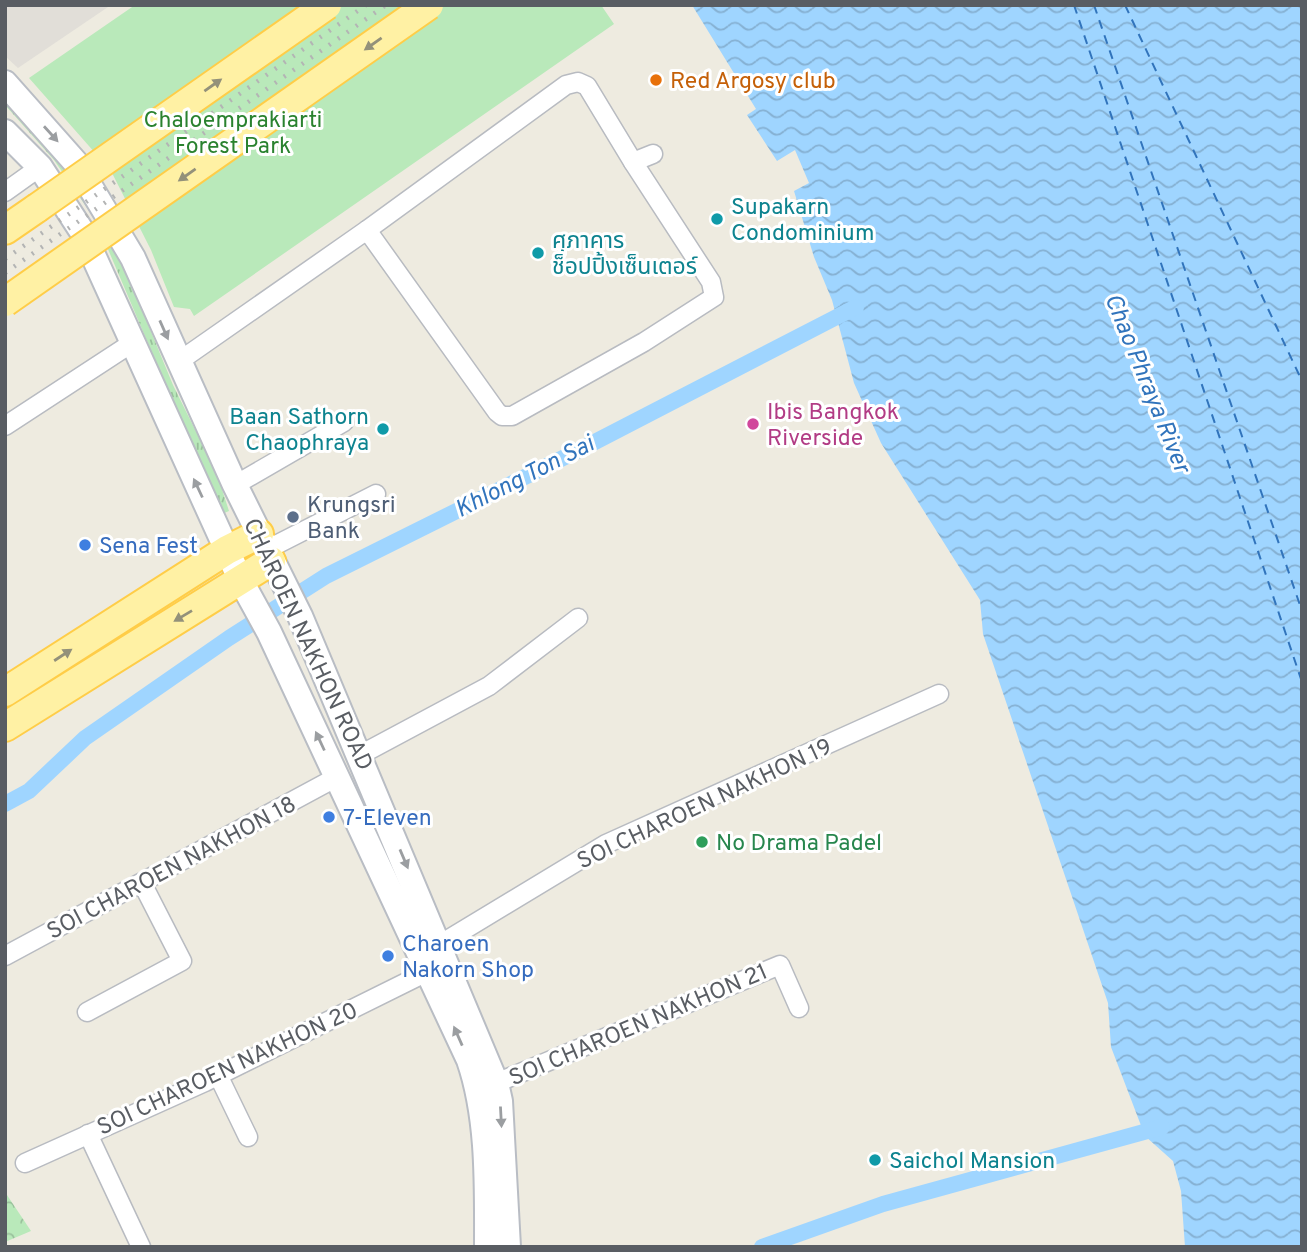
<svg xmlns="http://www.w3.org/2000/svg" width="1307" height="1252" font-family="Overpass,'Noto Sans Thai',sans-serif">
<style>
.industrial{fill:#e1ded8}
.grass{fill:url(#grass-tufts)}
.forest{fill:url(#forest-crowns)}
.green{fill:#b9e9ba}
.water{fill:url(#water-waves)}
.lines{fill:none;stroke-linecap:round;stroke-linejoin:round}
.canal{stroke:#9fd5ff;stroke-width:16}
.ferry{stroke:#3174bc;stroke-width:2;stroke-dasharray:9 7;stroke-linecap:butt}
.street-casing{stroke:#b8bbc1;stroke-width:21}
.secondary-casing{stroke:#b9bdc4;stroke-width:28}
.primary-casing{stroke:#ffcd48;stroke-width:32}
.street{stroke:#fff;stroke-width:18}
.secondary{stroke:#fff;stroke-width:24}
.primary{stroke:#fff1a4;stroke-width:28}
.rail{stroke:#b3b4b4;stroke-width:4.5;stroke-dasharray:2 9;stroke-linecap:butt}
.primary-bridge-casing{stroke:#ffcd48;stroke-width:32;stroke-linecap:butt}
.primary-bridge{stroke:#fff1a4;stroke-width:28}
.oneway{fill:#93917a}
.oneway2{fill:#9b9ea1}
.food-dot{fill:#e8710a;stroke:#fff;stroke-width:2.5}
.culture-dot{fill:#0f9aa8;stroke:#fff;stroke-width:2.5}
.hotel-dot{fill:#d1479c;stroke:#fff;stroke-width:2.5}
.service-dot{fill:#5c6f8a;stroke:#fff;stroke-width:2.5}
.shop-dot{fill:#3f7fe0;stroke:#fff;stroke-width:2.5}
.leisure-dot{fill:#2e9e5b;stroke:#fff;stroke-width:2.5}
.labels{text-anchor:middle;stroke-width:6;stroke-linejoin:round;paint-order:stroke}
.food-label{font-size:23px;fill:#c56008;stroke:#fff;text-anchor:start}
.park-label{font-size:23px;fill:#2a822f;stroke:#fff}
.culture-label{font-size:23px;fill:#0d838f;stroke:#fff;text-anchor:start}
.hotel-label{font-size:23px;fill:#b23c85;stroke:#fff;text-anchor:start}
.service-label{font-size:23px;fill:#4e5e75;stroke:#fff;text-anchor:start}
.shop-label{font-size:23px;fill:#366cbe;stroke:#fff;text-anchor:start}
.street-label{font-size:23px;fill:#595d63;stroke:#fff}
.leisure-label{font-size:23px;fill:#27864d;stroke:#fff;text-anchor:start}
.water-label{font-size:24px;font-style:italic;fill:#3174bc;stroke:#fff}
</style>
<defs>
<pattern id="grass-tufts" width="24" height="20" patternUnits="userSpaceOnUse" patternTransform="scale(1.75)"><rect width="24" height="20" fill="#b9e9ba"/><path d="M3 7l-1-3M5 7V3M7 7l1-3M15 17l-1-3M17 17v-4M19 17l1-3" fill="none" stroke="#99c09b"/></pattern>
<pattern id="forest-crowns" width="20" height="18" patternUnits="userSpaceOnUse" patternTransform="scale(1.75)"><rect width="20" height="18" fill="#b9e9ba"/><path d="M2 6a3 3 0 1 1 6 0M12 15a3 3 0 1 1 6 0" fill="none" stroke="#99c09b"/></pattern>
<pattern id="water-waves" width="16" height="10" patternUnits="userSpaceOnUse" patternTransform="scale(1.75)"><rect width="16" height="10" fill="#9fd5ff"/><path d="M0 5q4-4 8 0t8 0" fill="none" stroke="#85b0d2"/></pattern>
</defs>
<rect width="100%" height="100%" fill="#eeebe0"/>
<polygon class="industrial" points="5,5 111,5 18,68 5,56"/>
<polygon class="grass" points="5,98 71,170 114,242 173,385 217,474 229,511 222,514 204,475 96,221 54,160 5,105"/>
<polygon class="forest" points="5,1192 31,1231 5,1242"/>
<polygon class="green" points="135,5 601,5 614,24 194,316 190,309 174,307 151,250 111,171 29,78"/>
<polygon class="water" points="692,5 1302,5 1302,1247 1185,1247 1181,1191 1173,1161 1145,1136 1111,1047 1108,1003 983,634 980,600 881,443 854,383 832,300 814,257 794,191 809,183 795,150 777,161 747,115 756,109"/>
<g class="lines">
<g class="canal">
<polyline points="5,804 29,791 85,738 229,638 326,576 589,445 856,307"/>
<polyline points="762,1247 883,1204 1162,1127"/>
</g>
<g class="ferry">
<polyline points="1074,5 1302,682"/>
<polyline points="1094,5 1302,611"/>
<polyline points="1125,5 1302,381"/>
</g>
<defs>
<g id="street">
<polyline points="5,192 40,167"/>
<polyline points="367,230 566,85 578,82 587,86 633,162 653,154"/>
<polyline points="178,362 367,230 497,412 502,416 512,416 644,342 714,297 711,282 633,162"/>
<polyline points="5,426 132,343"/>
<polyline points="235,485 344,422"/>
<polyline points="266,550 376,494"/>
<polyline points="360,755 489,686 578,618"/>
<polyline points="439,945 606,844 939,694"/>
<polyline points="5,956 337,777"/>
<polyline points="87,1012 182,961 142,883"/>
<polyline points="218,1075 248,1137"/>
<polyline points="496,1083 780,965 799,1008"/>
<polyline points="88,1134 141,1247"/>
<polyline points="25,1163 205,1082 429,971"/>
</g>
<g id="secondary">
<polyline points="5,83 76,163 133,258 235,485 300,616 496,1083 500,1101 508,1247"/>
<path d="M5,132L40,167L83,233L241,581L269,632L469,1060C489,1118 487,1186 487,1247"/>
</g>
<g id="primary">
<polyline points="5,230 37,208"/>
<polyline points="5,692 227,550 259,534"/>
<polyline points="5,727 271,561"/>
</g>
</defs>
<use href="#street" class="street-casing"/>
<use href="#secondary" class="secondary-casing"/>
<use href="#primary" class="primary-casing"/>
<use href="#street" class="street"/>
<use href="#secondary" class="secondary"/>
<use href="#primary" class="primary"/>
<g class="rail">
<polyline points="5,259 366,5"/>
<polyline points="5,273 386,5"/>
</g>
<defs>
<g id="primary-bridge">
<polyline points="37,208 327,5"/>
<polyline points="5,302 429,5"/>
</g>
</defs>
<use href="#primary-bridge" class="primary-bridge-casing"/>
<use href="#primary-bridge" class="primary-bridge"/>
</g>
<defs><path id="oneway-solid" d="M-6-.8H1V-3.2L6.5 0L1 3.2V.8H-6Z" transform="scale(1.75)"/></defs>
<g class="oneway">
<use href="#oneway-solid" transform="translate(373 44) rotate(145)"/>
<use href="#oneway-solid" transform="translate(213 85) rotate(-35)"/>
<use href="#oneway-solid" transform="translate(187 175) rotate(145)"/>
<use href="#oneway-solid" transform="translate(183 616) rotate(149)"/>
<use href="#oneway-solid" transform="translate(63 655) rotate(-33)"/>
</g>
<g class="oneway2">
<use href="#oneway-solid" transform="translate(51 134) rotate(48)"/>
<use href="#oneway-solid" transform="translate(164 330) rotate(66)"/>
<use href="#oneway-solid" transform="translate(198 488) rotate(-115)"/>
<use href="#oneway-solid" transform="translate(320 741) rotate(-115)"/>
<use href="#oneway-solid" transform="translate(404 859) rotate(67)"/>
<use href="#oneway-solid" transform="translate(458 1036) rotate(-114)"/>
<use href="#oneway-solid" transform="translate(501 1117) rotate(87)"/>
</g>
<circle class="food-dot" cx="656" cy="80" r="7"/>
<g class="culture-dot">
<circle cx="717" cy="219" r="7"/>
<circle cx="538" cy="253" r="7"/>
<circle cx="383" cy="429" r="7"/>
<circle cx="875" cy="1160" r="7"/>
</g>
<circle class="hotel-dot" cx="753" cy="424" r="7"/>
<circle class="service-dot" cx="293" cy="517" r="7"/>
<g class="shop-dot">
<circle cx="85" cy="545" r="7"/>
<circle cx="329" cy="817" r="7"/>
<circle cx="388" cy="956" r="7"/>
</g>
<circle class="leisure-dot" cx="702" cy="842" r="7"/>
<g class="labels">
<g class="food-label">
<text x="670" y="88">Red Argosy club</text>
</g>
<g class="park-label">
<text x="233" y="127">Chaloemprakiarti<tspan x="233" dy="26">Forest Park</tspan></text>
</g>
<g class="culture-label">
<text x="731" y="214">Supakarn<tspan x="731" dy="26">Condominium</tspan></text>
<text x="552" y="248">ศุภาคาร<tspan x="552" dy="26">ช็อปปิ้งเซ็นเตอร์</tspan></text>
<text x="369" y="424" text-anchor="end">Baan Sathorn<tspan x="369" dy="26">Chaophraya</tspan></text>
<text x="889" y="1168">Saichol Mansion</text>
</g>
<g class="hotel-label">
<text x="767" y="419">Ibis Bangkok<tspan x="767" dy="26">Riverside</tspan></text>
</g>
<g class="service-label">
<text x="307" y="512">Krungsri<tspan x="307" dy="26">Bank</tspan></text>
</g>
<g class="shop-label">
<text x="99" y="553">Sena Fest</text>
<text x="343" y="825">7-Eleven</text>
<text x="402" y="951">Charoen<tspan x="402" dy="26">Nakorn Shop</tspan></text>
</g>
<g class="street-label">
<text transform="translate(309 644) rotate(65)" y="8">CHAROEN NAKHON ROAD</text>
<text transform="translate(704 803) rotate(-25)" y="8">SOI CHAROEN NAKHON 19</text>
<text transform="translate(171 867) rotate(-28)" y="8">SOI CHAROEN NAKHON 18</text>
<text transform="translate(638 1024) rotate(-23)" y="8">SOI CHAROEN NAKHON 21</text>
<text transform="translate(227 1068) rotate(-25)" y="8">SOI CHAROEN NAKHON 20</text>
</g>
<g class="leisure-label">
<text x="716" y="850">No Drama Padel</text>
</g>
<g class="water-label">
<text transform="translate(1148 383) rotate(68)" y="8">Chao Phraya River</text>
<text transform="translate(524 476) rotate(-27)" y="8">Khlong Ton Sai</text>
</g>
</g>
<rect width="1307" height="1252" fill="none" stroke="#595d63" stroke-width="14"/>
</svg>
